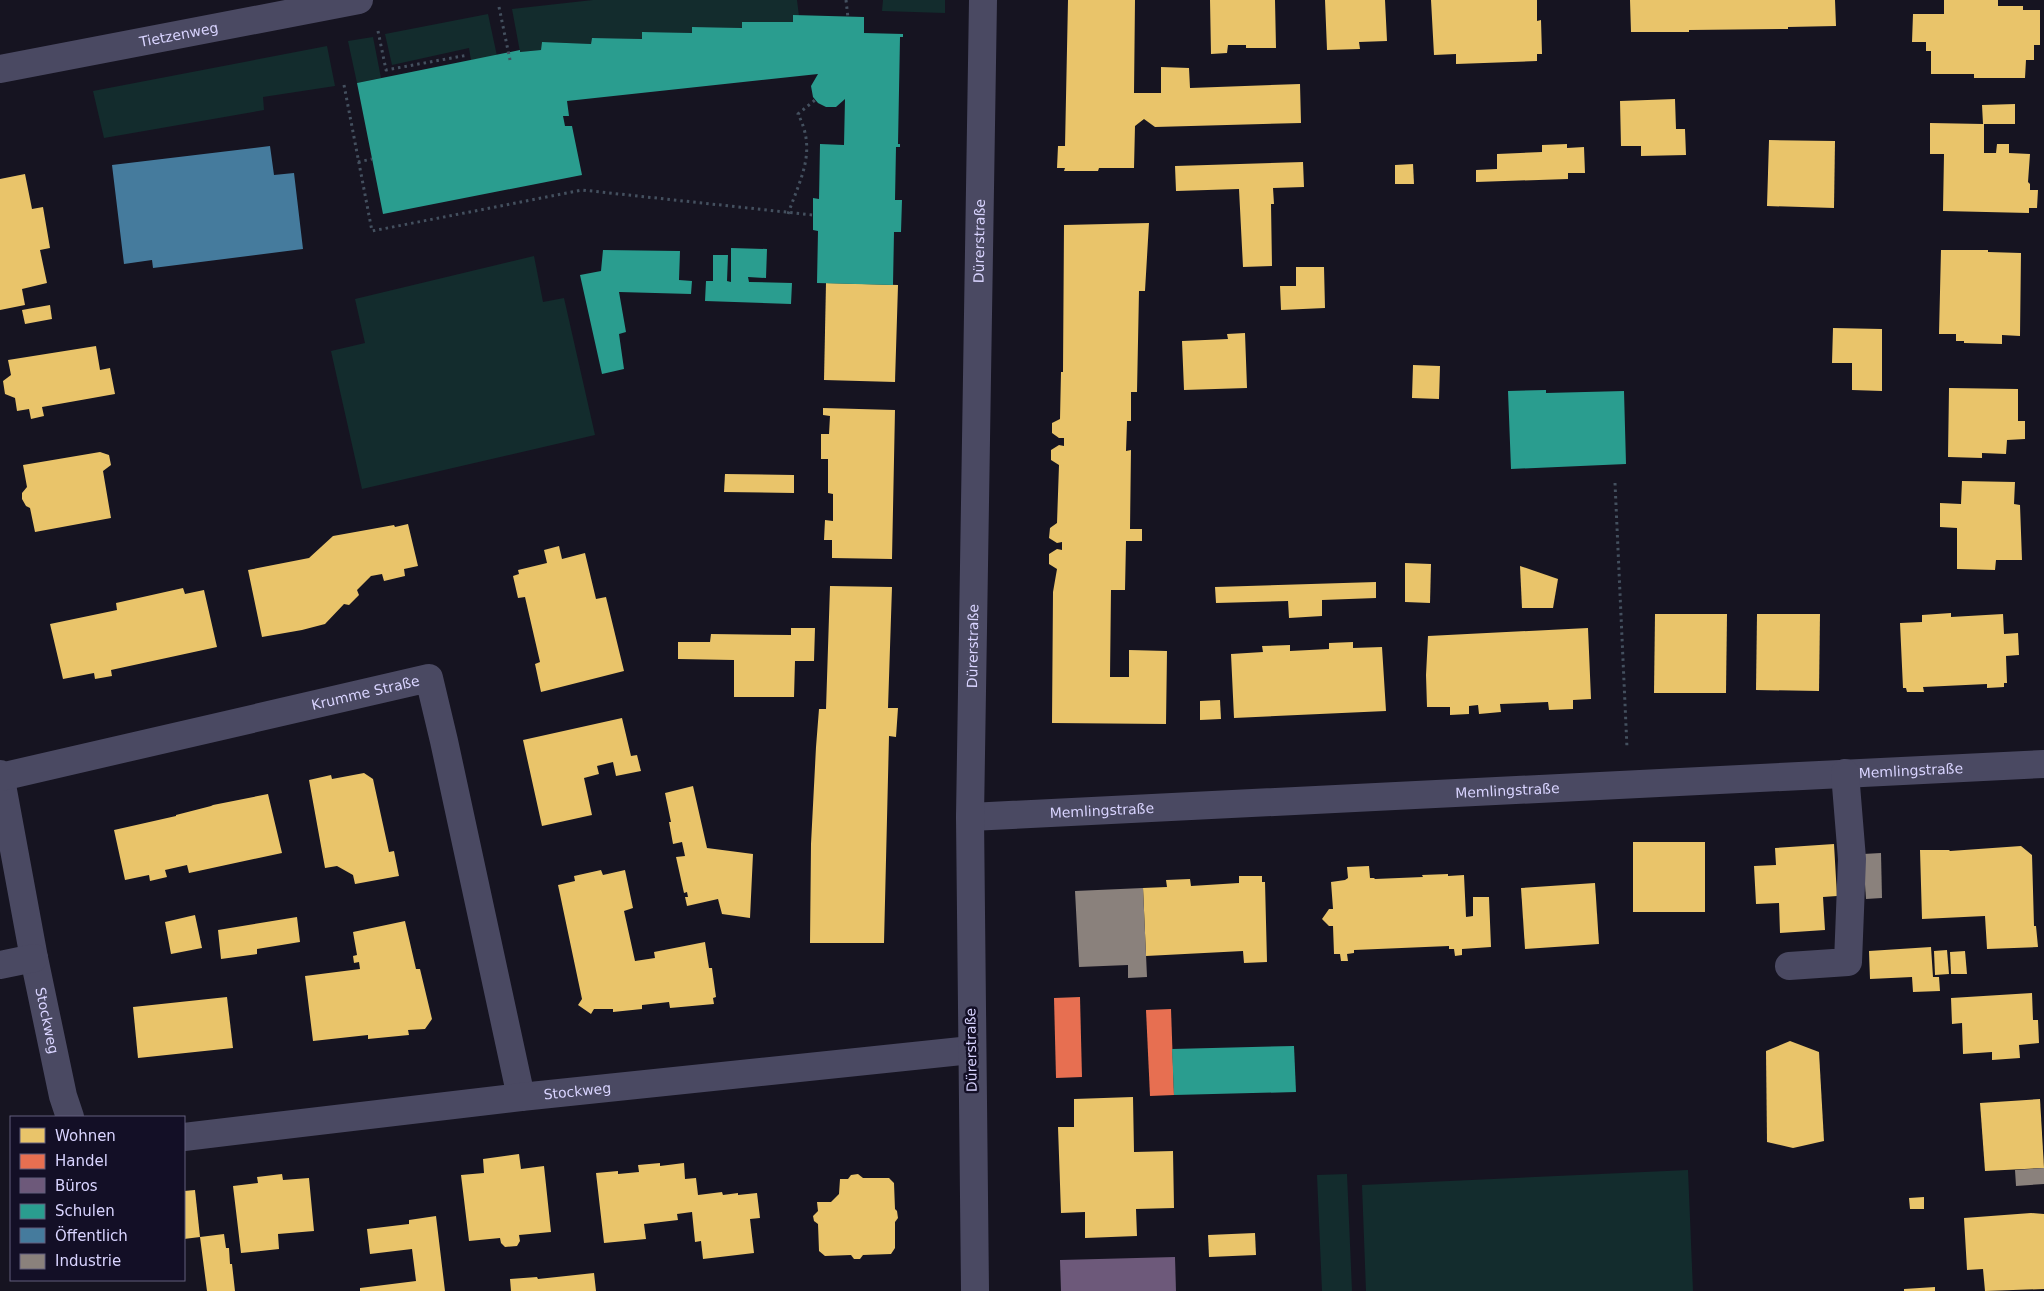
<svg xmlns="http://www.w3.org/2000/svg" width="2044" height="1291" font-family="'DejaVu Sans',sans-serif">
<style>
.green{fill:#132c2d}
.homes{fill:#e9c46a}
.shops{fill:#e76f51}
.offices{fill:#6d597a}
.schools{fill:#2a9d8f}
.public{fill:#457b9d}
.industry{fill:#8a817c}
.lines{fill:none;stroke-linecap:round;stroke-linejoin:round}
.path{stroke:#44505f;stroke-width:3;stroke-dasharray:2.5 4;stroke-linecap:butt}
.minor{stroke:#4a4962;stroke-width:28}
.labels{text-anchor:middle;stroke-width:5;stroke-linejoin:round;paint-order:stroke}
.street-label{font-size:14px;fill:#d9d4ff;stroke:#130f26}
</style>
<rect width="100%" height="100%" fill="#161421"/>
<g class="green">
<polygon points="593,0 797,0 799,16 793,22 742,22 742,28 692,27 692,33 642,32 642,39 592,38 591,44 542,42 541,50 520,52 512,9"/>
<polygon points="883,0 945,0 945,13 882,11"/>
<polygon points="488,14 497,56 471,60 469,48 392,65 385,34"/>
<polygon points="373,37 381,78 357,83 348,41"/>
<polygon points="327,46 335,86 263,97 264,110 104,138 93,91"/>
<polygon points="534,256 543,302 564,298 595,435 362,489 331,351 365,343 355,299"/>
<polygon points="1688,1170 1693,1291 1366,1291 1362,1185"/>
<polygon points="1347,1174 1352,1291 1322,1291 1317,1175"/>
</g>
<g class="homes">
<polygon points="1068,0 1135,0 1134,93 1161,93 1161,67 1189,68 1190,88 1300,84 1301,123 1155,127 1144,119 1135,126 1134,168 1099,168 1098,171 1064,171 1065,168 1057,168 1058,146 1065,146"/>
<polygon points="1210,0 1275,0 1276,48 1246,48 1246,45 1228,45 1227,53 1211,54"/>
<polygon points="1325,0 1385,0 1387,41 1359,42 1360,49 1327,50"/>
<polygon points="1431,0 1537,0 1537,21 1541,20 1542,54 1537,54 1537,61 1456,64 1456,54 1434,55"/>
<polygon points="1630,0 1835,0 1836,26 1788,27 1788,29 1689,30 1689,32 1631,32"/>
<polygon points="1944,0 1998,0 1998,6 2023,6 2023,10 2040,10 2040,45 2034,45 2034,60 2026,60 2025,78 1974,78 1974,74 1931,74 1931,51 1926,51 1926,42 1912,42 1913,14 1944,14"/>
<polygon points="1675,99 1676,129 1685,129 1686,155 1641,156 1641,146 1621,146 1620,101"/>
<polygon points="2015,104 2015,124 1984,124 1984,153 1996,153 1997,144 2009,144 2009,153 2030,154 2028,182 2030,184 2030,190 2038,190 2037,208 2029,208 2029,213 1943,211 1944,154 1930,154 1930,123 1983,124 1982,105"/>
<polygon points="1769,140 1835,141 1834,208 1767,206"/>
<polygon points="1567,144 1567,148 1584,147 1585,173 1568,173 1568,179 1476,182 1476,170 1497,169 1497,154 1542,152 1542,145"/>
<polygon points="1303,162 1304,187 1273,188 1274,204 1271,204 1272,266 1243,267 1239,189 1176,191 1175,166"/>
<polygon points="1413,164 1414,184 1395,184 1395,165"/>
<polygon points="25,174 32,209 43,207 50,248 40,250 47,283 22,289 25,305 0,310 0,179"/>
<polygon points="1149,223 1145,291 1139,291 1137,392 1131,392 1131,421 1127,421 1126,451 1131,450 1130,529 1142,529 1142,541 1126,541 1125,590 1111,590 1110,677 1129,677 1129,650 1167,651 1166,724 1052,723 1053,592 1057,569 1049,564 1049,554 1057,549 1062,550 1062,542 1057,543 1049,538 1050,528 1057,523 1059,465 1051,460 1051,450 1059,445 1064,446 1064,438 1059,438 1052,433 1052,423 1060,419 1061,372 1063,372 1064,225"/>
<polygon points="1941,250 1988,250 1988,252 2021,253 2020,336 2002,335 2002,344 1964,343 1964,341 1956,341 1956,334 1939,334"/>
<polygon points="1296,267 1324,267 1325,308 1281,310 1280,286 1296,286"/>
<polygon points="826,283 898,285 895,382 824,380"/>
<polygon points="50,305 52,319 25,324 22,310"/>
<polygon points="1833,328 1882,329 1882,391 1852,390 1852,363 1832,363"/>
<polygon points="1245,333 1247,388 1184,390 1182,341 1228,339 1227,334"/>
<polygon points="96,346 100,370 110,368 115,394 42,407 44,416 31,419 29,409 17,411 15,398 5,394 3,381 11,375 8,360"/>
<polygon points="1413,365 1440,366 1439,399 1412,398"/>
<polygon points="1949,388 2018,389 2018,421 2025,421 2025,439 2007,440 2006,454 1982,453 1982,458 1948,457"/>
<polygon points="823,408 895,410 892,559 832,558 832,540 824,540 825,520 833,521 833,494 828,493 828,459 821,459 821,434 829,434 830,416 823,415"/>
<polygon points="100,452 109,455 111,465 103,471 111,518 35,532 30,508 26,506 22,499 22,493 27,487 23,465"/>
<polygon points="725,474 794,475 794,493 724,492"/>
<polygon points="1962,481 2015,482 2014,504 2020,505 2022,560 1996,560 1995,570 1957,569 1957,528 1940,527 1940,503 1961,504"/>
<polygon points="408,524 418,566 404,569 405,576 384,581 382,574 371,576 357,590 359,595 349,605 344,604 325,624 302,630 262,637 248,570 309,558 333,536 394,525 395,527"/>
<polygon points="559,546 562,559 585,553 596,599 606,597 624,671 541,692 535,664 540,662 525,597 518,598 513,576 519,574 518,570 547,563 544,550"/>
<polygon points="1405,563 1431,564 1430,603 1405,602"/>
<polygon points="1520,566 1558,579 1553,608 1522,608"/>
<polygon points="1376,582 1376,598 1322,600 1322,616 1289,618 1288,601 1216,603 1215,587"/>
<polygon points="830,586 892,587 888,708 898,708 896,737 889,736 884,943 810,943 811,844 816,747 819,709 826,709"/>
<polygon points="183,588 185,594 204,590 217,647 111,670 112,676 95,679 94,673 63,679 50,624 117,610 116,603"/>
<polygon points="1951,613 1951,617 2003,614 2004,634 2018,633 2019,655 2006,656 2007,683 2004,683 2004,687 1987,688 1987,684 1923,687 1924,692 1907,692 1906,688 1903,688 1900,623 1922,622 1922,615"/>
<polygon points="1655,614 1727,614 1726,693 1654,693"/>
<polygon points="1757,614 1820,614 1819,691 1756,690"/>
<polygon points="791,628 815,628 814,661 795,661 794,697 734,697 734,660 678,659 678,642 710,642 711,634 791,635"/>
<polygon points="1588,628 1591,699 1573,700 1573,709 1549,710 1548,702 1500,704 1501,712 1479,714 1478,705 1469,706 1469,714 1450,715 1450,707 1427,707 1426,675 1428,636"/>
<polygon points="1353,642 1353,648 1382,647 1386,711 1234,718 1231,654 1263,652 1262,646 1290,645 1290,651 1329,649 1329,643"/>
<polygon points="1220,700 1221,719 1200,720 1200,701"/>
<polygon points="622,718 631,756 637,755 641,771 616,776 613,762 597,766 599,774 584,778 592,815 542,826 523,740"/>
<polygon points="364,773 373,779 389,852 394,851 399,876 355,884 353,875 337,866 325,868 309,780 331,775 332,779"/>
<polygon points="693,786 707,848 753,854 750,918 722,914 718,899 687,906 685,897 688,897 687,892 684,893 676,857 685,856 682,842 673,844 669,822 671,822 665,793"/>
<polygon points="268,794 282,853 189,873 187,865 165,870 167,877 150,881 149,875 125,880 114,830 176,816 176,815 211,806 213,805"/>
<rect x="1633" y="842" width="72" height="70"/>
<polygon points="1834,844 1837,896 1823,897 1825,930 1780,933 1779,903 1756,904 1754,866 1776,865 1775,848"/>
<polygon points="2021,846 2032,855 2034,926 2036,926 2038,947 1987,949 1985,916 1922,919 1920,850 1949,850 1950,851"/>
<polygon points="1369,866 1370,878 1374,878 1375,879 1423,877 1422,875 1448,874 1448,876 1464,875 1466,917 1473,916 1473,897 1489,897 1491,947 1462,949 1462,955 1455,956 1454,949 1449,949 1449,946 1354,950 1354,953 1347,954 1348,961 1341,961 1340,954 1334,954 1333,926 1329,926 1322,919 1329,909 1333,909 1331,882 1345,880 1348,878 1347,867"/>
<polygon points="601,870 603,875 625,870 633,908 624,911 635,961 655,958 654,952 705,942 709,968 712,968 716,997 713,998 714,1004 670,1008 669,1002 642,1005 642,1009 613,1012 613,1009 594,1009 591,1014 578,1005 582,999 558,885 575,881 574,876"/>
<polygon points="1239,876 1262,876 1262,882 1265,882 1267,962 1244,963 1243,951 1146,956 1143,888 1167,887 1166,880 1190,879 1191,886 1239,883"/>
<polygon points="1595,883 1599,944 1525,949 1521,888"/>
<polygon points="195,915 202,948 171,954 165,922"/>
<polygon points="297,917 300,942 257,949 257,954 221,959 218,930"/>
<polygon points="405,921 416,969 420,969 432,1019 425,1029 408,1030 409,1035 368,1039 368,1035 313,1041 305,976 360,969 359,962 354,963 353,956 357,955 353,932"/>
<polygon points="1931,947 1933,977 1939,977 1940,991 1913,992 1912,977 1870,979 1869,951"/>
<polygon points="1947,950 1949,974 1935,975 1934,951"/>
<polygon points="1965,951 1967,974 1951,974 1950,952"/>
<polygon points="2032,993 2033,1020 2038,1020 2039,1043 2019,1045 2020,1058 1992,1060 1992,1052 1963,1054 1962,1023 1952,1024 1951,998"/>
<polygon points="227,997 233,1048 138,1058 133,1007"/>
<polygon points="1790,1041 1819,1052 1824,1141 1793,1148 1767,1142 1766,1051"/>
<polygon points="1133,1097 1134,1152 1173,1151 1174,1208 1136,1209 1137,1236 1085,1238 1085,1212 1061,1213 1058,1127 1074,1127 1074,1099"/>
<polygon points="2040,1099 2044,1168 1985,1171 1980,1103"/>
<polygon points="519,1154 521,1169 544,1166 551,1232 519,1235 520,1241 517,1246 505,1247 501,1243 500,1238 469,1241 461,1175 484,1173 483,1159"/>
<polygon points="660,1163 660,1166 684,1163 685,1179 696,1178 698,1195 722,1192 723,1195 738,1193 738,1195 757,1193 760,1218 750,1219 754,1253 703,1259 701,1241 695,1242 692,1212 677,1214 678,1220 644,1224 646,1239 604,1243 596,1173 618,1171 618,1174 639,1172 638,1165"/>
<polygon points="282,1174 283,1180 309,1178 314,1231 278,1234 279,1249 241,1253 233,1186 258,1183 257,1177"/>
<polygon points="858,1174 863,1178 889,1178 894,1183 895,1209 897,1211 898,1218 895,1222 895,1248 891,1254 863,1255 860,1259 854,1259 851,1255 825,1256 819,1251 818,1224 814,1221 813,1216 818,1211 817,1202 831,1202 839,1194 840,1179 848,1179 851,1175"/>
<polygon points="195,1190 200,1237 184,1239 184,1191"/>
<polygon points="1924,1197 1924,1209 1910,1209 1909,1198"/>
<polygon points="2031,1213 2044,1214 2044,1289 1985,1291 1983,1269 1967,1270 1964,1218"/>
<polygon points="436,1216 445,1291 360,1291 360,1288 416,1281 412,1249 370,1254 367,1229 409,1224 409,1220"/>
<polygon points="1255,1233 1256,1255 1209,1257 1208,1235"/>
<polygon points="224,1234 226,1248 229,1248 230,1264 232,1264 235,1291 207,1291 200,1237"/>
<polygon points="594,1273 596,1291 511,1291 510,1279 537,1277 538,1279"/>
<polygon points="1935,1287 1935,1291 1904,1291 1904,1289"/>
</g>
<g class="shops">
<polygon points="1080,997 1082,1077 1056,1078 1054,998"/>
<polygon points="1171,1009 1174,1095 1150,1096 1146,1010"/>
</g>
<polygon class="offices" points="1175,1257 1176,1291 1061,1291 1060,1260"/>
<g class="schools">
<polygon points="793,15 864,17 864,33 903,34 903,37 900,37 898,144 900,144 900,147 896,147 895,200 902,200 901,232 894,232 893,285 817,283 818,231 813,230 813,198 819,199 820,144 844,145 845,99 836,107 826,107 818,103 813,97 811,86 818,74 567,101 569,116 563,116 565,126 572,126 582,175 383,214 357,83 520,50 520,52 541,50 542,42 591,44 592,38 642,39 642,32 692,33 692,27 742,28 742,22 793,22"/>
<polygon points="731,248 767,249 766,278 748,277 749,282 792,283 791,304 705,301 706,281 713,281 713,255 728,255 727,281 731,282"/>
<polygon points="603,250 680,251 679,280 692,281 691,294 619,292 626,332 619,334 624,369 602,374 580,275 601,271"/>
<polygon points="1546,390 1546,393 1624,391 1626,464 1511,469 1508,391"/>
<polygon points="1294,1046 1296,1092 1174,1095 1172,1049"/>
</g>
<polygon class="public" points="270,146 274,175 294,173 303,249 153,268 152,260 124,264 112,165"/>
<g class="industry">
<polygon points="1881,853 1882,898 1866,899 1863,854"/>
<polygon points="1143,888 1147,977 1128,978 1128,965 1079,967 1075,891"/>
<polygon points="2044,1168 2044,1184 2016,1186 2015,1170"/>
</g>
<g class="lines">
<g class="path">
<polyline points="846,0 848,18"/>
<polyline points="499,7 510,60"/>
<polyline points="378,31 386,70 468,55"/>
<polyline points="344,85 372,231 582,190 813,215"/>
<polyline points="358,162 372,159"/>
<path d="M788,214C801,177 817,151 798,114L815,100"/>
<polyline points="1615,483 1627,748"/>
</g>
<g class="minor">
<path id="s1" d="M0,69L359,0"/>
<path id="s2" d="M0,774L34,958L63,1096L70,1117"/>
<path id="s3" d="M1,777L429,678L444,741L521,1097"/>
<path id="s4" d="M970,817L2044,764"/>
<polyline points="0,965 34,958"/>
<polyline points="1789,966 1848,962 1852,859 1845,773"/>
<path id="s5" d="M184,1137L521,1097L971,1050"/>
<path id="s6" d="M975,1291L970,817L983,0"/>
</g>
</g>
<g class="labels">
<g class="street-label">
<text dy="5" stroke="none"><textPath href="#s1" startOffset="182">Tietzenweg</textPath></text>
<text dy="5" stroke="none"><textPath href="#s6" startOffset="1050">Dürerstraße</textPath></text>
<text dy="5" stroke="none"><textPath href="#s6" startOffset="645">Dürerstraße</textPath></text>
<text dy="5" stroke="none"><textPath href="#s3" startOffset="374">Krumme Straße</textPath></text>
<text dy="5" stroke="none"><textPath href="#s4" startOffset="942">Memlingstraße</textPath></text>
<text dy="5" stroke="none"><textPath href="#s4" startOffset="538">Memlingstraße</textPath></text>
<text dy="5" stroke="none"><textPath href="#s4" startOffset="132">Memlingstraße</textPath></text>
<text dy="5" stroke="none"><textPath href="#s2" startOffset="251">Stockweg</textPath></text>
<text transform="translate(971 1050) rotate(-91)" y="5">Dürerstraße</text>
<text dy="5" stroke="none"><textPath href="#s5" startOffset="396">Stockweg</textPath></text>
</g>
</g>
<rect x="10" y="1116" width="175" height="165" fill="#130f26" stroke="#625e7d"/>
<rect x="20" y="1128" width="25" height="15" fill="#e9c46a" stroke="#625e7d"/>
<text x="55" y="1141" font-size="15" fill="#d9d4ff">Wohnen</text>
<rect x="20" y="1154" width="25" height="15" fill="#e76f51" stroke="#625e7d"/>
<text x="55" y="1166" font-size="15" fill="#d9d4ff">Handel</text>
<rect x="20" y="1178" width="25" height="15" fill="#6d597a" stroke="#625e7d"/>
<text x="55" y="1191" font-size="15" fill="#d9d4ff">Büros</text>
<rect x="20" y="1204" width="25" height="15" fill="#2a9d8f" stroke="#625e7d"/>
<text x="55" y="1216" font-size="15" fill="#d9d4ff">Schulen</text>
<rect x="20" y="1228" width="25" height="15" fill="#457b9d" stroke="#625e7d"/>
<text x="55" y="1241" font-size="15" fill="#d9d4ff">Öffentlich</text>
<rect x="20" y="1254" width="25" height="15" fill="#8a817c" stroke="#625e7d"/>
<text x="55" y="1266" font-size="15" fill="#d9d4ff">Industrie</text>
</svg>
